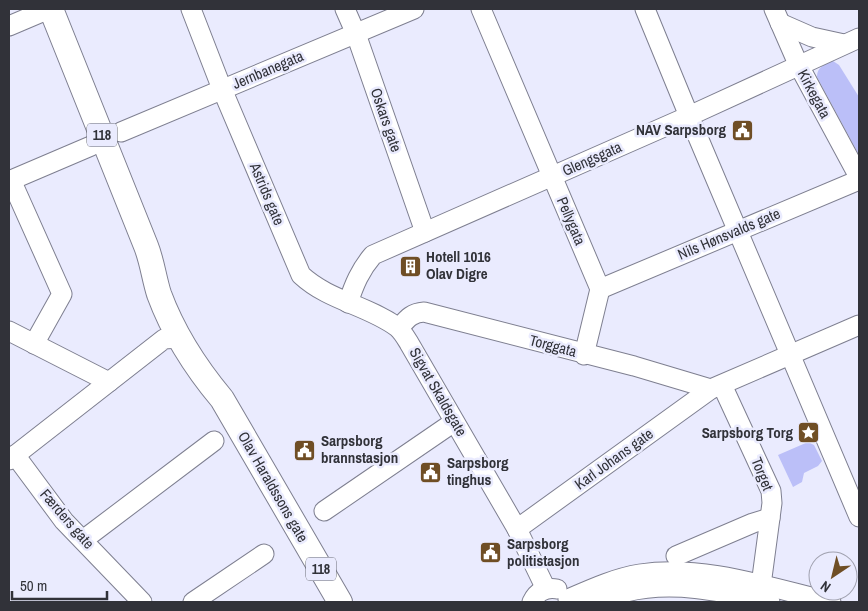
<svg xmlns="http://www.w3.org/2000/svg" width="868" height="611" font-family="'Archivo Narrow',sans-serif">
<style>
.green{fill:#bbbff8}
.lines{fill:none;stroke-linecap:round;stroke-linejoin:round}
.minor-casing{stroke:#7e7f90;stroke-width:21}
.major-casing{stroke:#7e7f90;stroke-width:26}
.minor{stroke:#fff;stroke-width:19}
.major{stroke:#fff;stroke-width:24}
.labels{text-anchor:middle;stroke-width:5;stroke-linejoin:round;paint-order:stroke}
.shield{fill:#eaebfe;stroke:#686a74;stroke-width:1}
.shield-label{font-size:14px;font-weight:bold;fill:#313239}
.street-label{font-size:15px;fill:#313239;stroke:#eaebfe}
.poi-label{font-size:15px;font-weight:bold;fill:#313239;stroke:#eaebfe;text-anchor:start}
</style>
<rect width="100%" height="100%" fill="#eaebfe"/>
<g class="green">
<path d="M833,61L839,65L859,97V155L817,77C817,67 824,65 833,61Z"/>
<polygon points="808,442 814,445 822,461 818,466 804,473 802,482 793,487 778,455"/>
</g>
<g class="lines">
<defs>
<g id="minor">
<path d="M191,9L222,89L301,275C329,301 367,305 397,327C402,331 406,338 409,343L517,529L546,589"/>
<polyline points="345,9 356,34 425,232"/>
<polyline points="481,9 600,289 584,355"/>
<polyline points="645,9 689,116 859,517"/>
<polyline points="774,9 798,64 859,177"/>
<polyline points="780,23 812,37 844,44"/>
<polyline points="9,26 49,9"/>
<polyline points="121,132 414,9"/>
<polyline points="11,180 62,294 34,344"/>
<polyline points="9,181 91,146"/>
<polyline points="600,289 859,180"/>
<path d="M348,303C354,285 360,270 373,255L689,116L859,38"/>
<path d="M399,328C407,319 411,313 424,312L634,366L711,389"/>
<polyline points="9,331 109,382"/>
<polyline points="722,385 771,491 772,503 759,600"/>
<polyline points="15,455 64,521 142,602"/>
<polyline points="9,460 164,339 180,338"/>
<polyline points="324,511 454,422"/>
<polyline points="517,529 711,389 859,325"/>
<polyline points="83,540 214,441"/>
<polyline points="676,556 753,523 770,518"/>
<path d="M568,599C591,589 615,578 640,574C703,564 771,588 831,602"/>
<polyline points="193,602 264,554"/>
<path d="M532,602C537,591 546,587 557,589"/>
<path d="M593,602C604,599 615,594 626,592C673,580 724,592 770,602"/>
</g>
<path id="major" d="M51,9L146,246C152,261 154,278 159,294C173,332 196,368 222,399L340,602"/>
</defs>
<use href="#minor" class="minor-casing"/>
<use href="#major" class="major-casing"/>
<use href="#minor" class="minor"/>
<use href="#major" class="major"/>
</g>
<defs>
<symbol id="civic-square" viewBox="-11 -11 22 22"><rect x="-9" y="-9" width="18" height="18" rx="4" fill="#6f4e25" stroke="#eaebfe"/><path d="M-.6-6.5H3V-4.5H.6V-3L4-1V1h2V6H-6V1h2V-1L-.6-3ZM-1.2 2.5V6h2.4V2.5Z" fill="#fff"/></symbol>
<symbol id="building-square" viewBox="-11 -11 22 22"><rect x="-9" y="-9" width="18" height="18" rx="4" fill="#6f4e25" stroke="#eaebfe"/><path d="M-4-6H4V6H1V3H-1V6H-4ZM-2.5-4.3h1.7v1.8h-1.7ZM.8-4.3h1.7v1.8H.8ZM-2.5-1h1.7V.8h-1.7ZM.8-1h1.7V.8H.8Z" fill="#fff"/></symbol>
<symbol id="sight-square" viewBox="-11 -11 22 22"><rect x="-9" y="-9" width="18" height="18" rx="4" fill="#6f4e25" stroke="#eaebfe"/><path d="M0-6L1.8-2.2L6-1.7L2.9 1.2L3.7 5.4L0 3.3L-3.7 5.4L-2.9 1.2L-6-1.7L-1.8-2.2Z" fill="#fff"/></symbol>
</defs>
<g fill-rule="evenodd">
<use href="#civic-square" x="730" y="118" width="25" height="25"/>
<use href="#building-square" x="398" y="254" width="25" height="25"/>
<use href="#sight-square" x="796" y="420" width="25" height="25"/>
<use href="#civic-square" x="292" y="438" width="25" height="25"/>
<use href="#civic-square" x="418" y="460" width="25" height="25"/>
<use href="#civic-square" x="478" y="540" width="25" height="25"/>
</g>
<g class="labels">
<g class="shield">
<rect x="87" y="123.5" width="30" height="23" rx="4"/>
<rect x="306" y="557.5" width="30" height="23" rx="4"/>
</g>
<g class="shield-label">
<text x="102" y="140">118</text>
<text x="321" y="574">118</text>
</g>
<g class="street-label">
<text transform="translate(268 70) rotate(-23)" y="5">Jernbanegata</text>
<text transform="translate(814 94) rotate(62)" y="5">Kirkegata</text>
<text transform="translate(386 120) rotate(71)" y="5">Oskars gate</text>
<text transform="translate(592 159) rotate(-24)" y="5">Glengsgata</text>
<text transform="translate(267 194) rotate(67)" y="5">Astrids gate</text>
<text transform="translate(571 221) rotate(67)" y="5">Pellygata</text>
<text transform="translate(729 234) rotate(-23)" y="5">Nils Hønsvalds gate</text>
<text transform="translate(553 346) rotate(15)" y="5">Torggata</text>
<text transform="translate(438 392) rotate(60)" y="5">Sigvat Skaldsgate</text>
<text transform="translate(614 459) rotate(-36)" y="5">Karl Johans gate</text>
<text transform="translate(762 474) rotate(68)" y="5">Torget</text>
<text transform="translate(273 487) rotate(60)" y="5">Olav Haraldssons gate</text>
<text transform="translate(67 519) rotate(49)" y="5">Færders gate</text>
</g>
<g class="poi-label">
<text x="726" y="135" text-anchor="end">NAV Sarpsborg</text>
<text x="426" y="262">Hotell 1016<tspan x="426" dy="17">Olav Digre</tspan></text>
<text x="793" y="438" text-anchor="end">Sarpsborg Torg</text>
<text x="321" y="446">Sarpsborg<tspan x="321" dy="17">brannstasjon</tspan></text>
<text x="447" y="468">Sarpsborg<tspan x="447" dy="17">tinghus</tspan></text>
<text x="507" y="549">Sarpsborg<tspan x="507" dy="17">politistasjon</tspan></text>
</g>
</g>
<rect width="868" height="611" fill="none" stroke="#313239" stroke-width="20"/>
<g transform="translate(833 576) rotate(215)"><circle r="24" fill="#eaebfe" stroke="#a0a1af"/>
<path d="M0-4L9 19L0 12L-9 19Z" fill="#6f4e25"/>
<text y="-8" font-size="14" font-weight="bold" text-anchor="middle" fill="#313239">N</text>
</g>
<path d="M12 591v8h95v-8" fill="none" stroke="#313239" stroke-width="2.5"/>
<text x="20" y="591" font-size="15" fill="#313239" stroke="#eaebfe" stroke-width="4" paint-order="stroke">50 m</text>
</svg>
